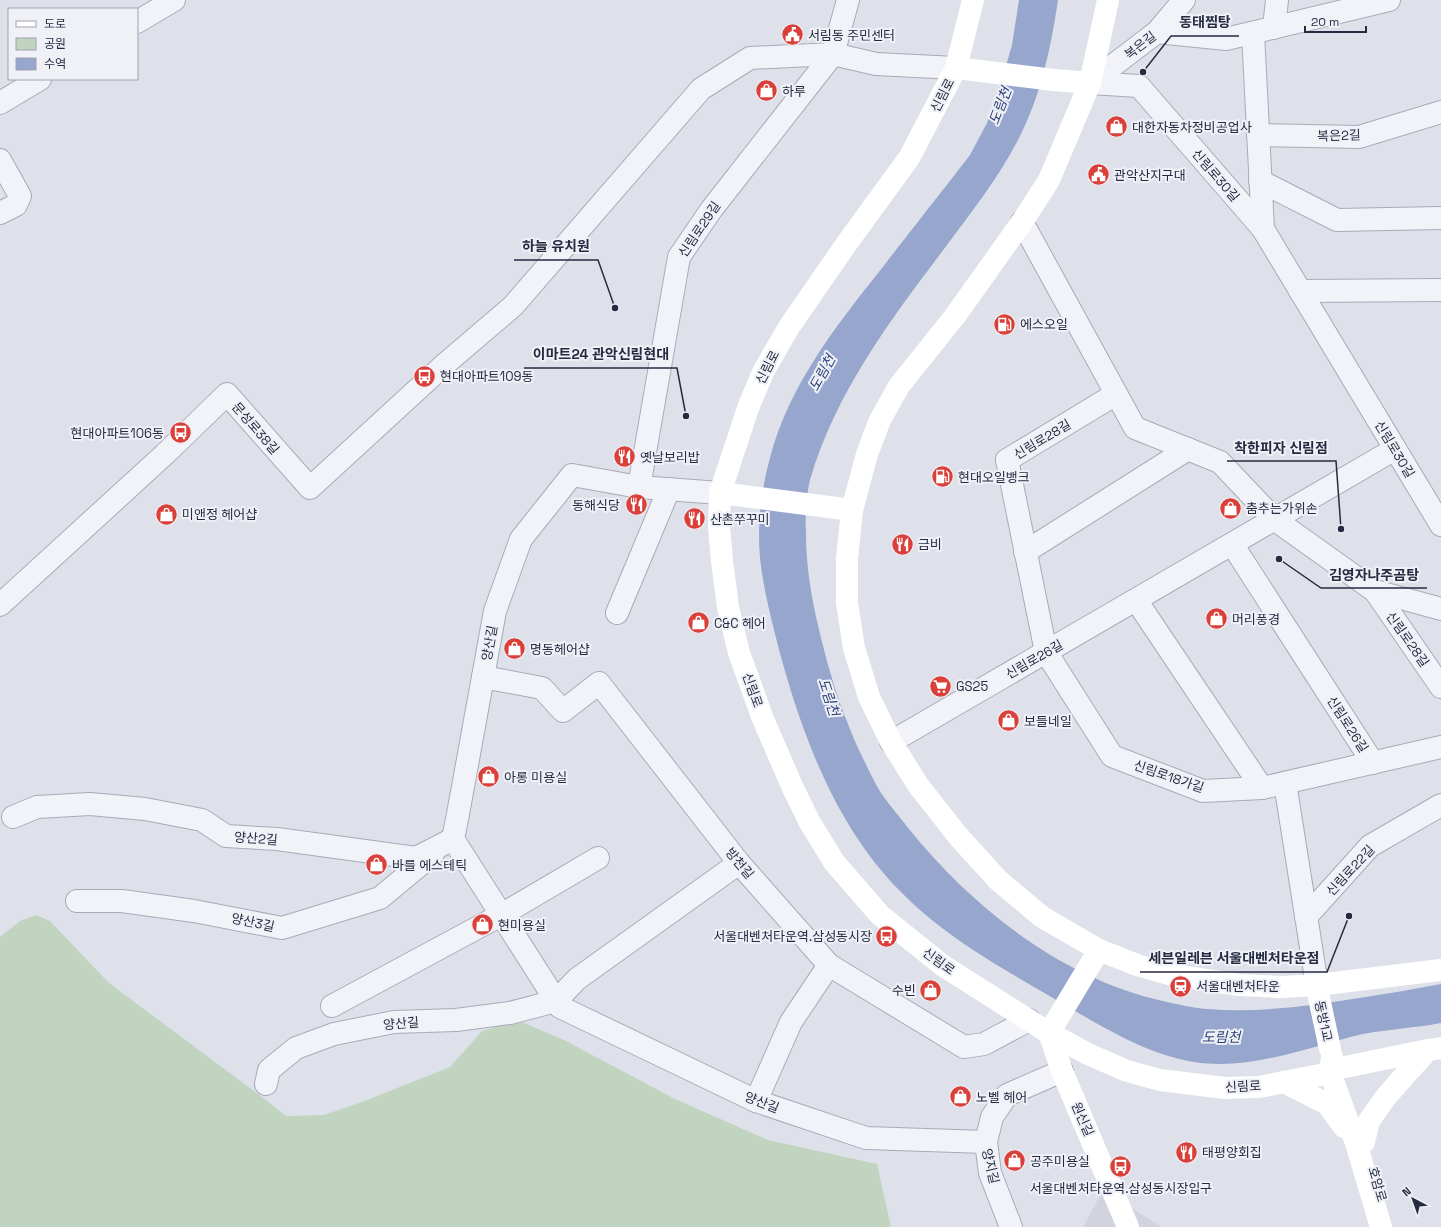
<svg xmlns="http://www.w3.org/2000/svg" width="1441" height="1227" font-family="'Space Grotesk','Noto Sans KR',sans-serif">
<style>
.built{fill:#d1d3df}
.green{fill:#c1d4bf}
.water{fill:#97a6cd}
.lines{fill:none;stroke-linecap:round;stroke-linejoin:round}
.street-casing{stroke:#a8aab8;stroke-width:24}
.street{stroke:#f2f3f8;stroke-width:22}
.secondary{stroke:#fff;stroke-width:22}
.secondary-bridge{stroke:#fff;stroke-width:22}
.labels{text-anchor:middle;stroke-width:4;stroke-linejoin:round;paint-order:stroke}
.poi-label{font-size:13px;fill:#262b42;stroke:#eff1f7;text-anchor:start}
.street-label{font-size:13px;fill:#262b42;stroke:#eff1f7}
.water-label{font-size:14px;font-style:italic;fill:#2d407a;stroke:#eff1f7}
.leader{fill:none;stroke:#262b42;stroke-width:1.5}
.callout-dot{fill:#262b42;stroke:#eff1f7;stroke-width:1.5}
.callout-label{font-size:14px;text-anchor:middle;font-weight:bold;fill:#262b42;stroke:#eff1f7;stroke-width:4;stroke-linejoin:round;paint-order:stroke}
</style>
<rect width="100%" height="100%" fill="#dfe1ea"/>
<polygon class="built" points="1103,1190 1162,1227 1083,1227"/>
<polygon class="green" points="36,915 50,921 109,983 262,1097 286,1116 324,1115 362,1102 450,1067 482,1031 517,1020 564,1040 675,1099 768,1140 877,1164 891,1227 0,1227 0,937 20,921"/>
<path class="water" d="M1019,0H1058C1051,47 1041,95 1019,138C999,177 973,210 947,245C892,318 836,391 810,480C806,497 805,516 806,533C806,582 818,628 831,675C838,700 847,722 857,746C865,762 872,778 881,793C890,806 900,817 909,829C974,909 1061,978 1163,1001C1177,1004 1192,1008 1207,1009C1259,1013 1308,1006 1359,998C1386,994 1414,989 1441,984V1023C1415,1028 1389,1029 1363,1034C1307,1047 1252,1071 1194,1062C1145,1054 1101,1026 1058,1001C1002,968 944,937 899,890C834,824 800,730 777,642C770,614 763,587 760,558C757,524 761,491 770,458C789,385 836,326 882,268C911,230 941,193 970,155L987,123L999,90L1012,45Z"/>
<g class="lines">
<defs>
<g id="street">
<polyline points="137,22 174,0"/>
<polyline points="1274,28 1277,0"/>
<polyline points="1157,32 1226,39 1389,0"/>
<polyline points="1253,33 1263,229"/>
<polyline points="1090,83 1139,86 1263,229 1441,525"/>
<polyline points="1090,83 1157,32 1184,0"/>
<polyline points="0,103 40,79"/>
<polyline points="1258,135 1359,137 1441,112"/>
<polyline points="0,160 20,196 16,205 0,213"/>
<polyline points="1260,181 1337,220 1441,218"/>
<polyline points="1022,222 1135,428 1220,462 1274,519 1375,591 1441,609"/>
<polyline points="1300,291 1441,290"/>
<polyline points="1116,394 1007,460 1046,652 1112,756 1203,791 1262,788 1441,747"/>
<polyline points="639,487 679,257 711,210 833,54 848,0"/>
<polyline points="720,493 639,487 572,475 521,539 495,611 458,814 453,839 560,1007 756,1101 866,1138 986,1142"/>
<polyline points="1232,544 1373,763"/>
<polyline points="1025,552 1188,449"/>
<polyline points="1375,591 1441,687"/>
<polyline points="1136,600 1262,788"/>
<polyline points="0,605 165,454 227,394 310,488 444,365 513,306 701,89 750,58 833,54 876,64 956,68"/>
<polyline points="617,613 669,489"/>
<polyline points="483,677 542,688 563,711 599,683 739,863 829,965 964,1047 984,1044 1029,1020"/>
<polyline points="891,742 1395,449"/>
<polyline points="1285,783 1317,985"/>
<polyline points="13,817 37,807 90,804 145,809 202,820 226,836 277,839 416,858 453,839"/>
<polyline points="77,901 122,901 194,911 282,928 380,898 433,854"/>
<polyline points="1306,917 1370,846 1441,805"/>
<polyline points="332,1006 501,915 598,858"/>
<polyline points="266,1084 269,1070 296,1048 334,1034 394,1022 456,1020 510,1013 556,1001 577,979 739,863"/>
<polyline points="756,1101 791,1022 829,965"/>
<polyline points="1011,1227 990,1173 986,1142 992,1117 1007,1095 1062,1071"/>
</g>
</defs>
<use href="#street" class="street-casing"/>
<use href="#street" class="street"/>
<g class="secondary">
<polyline points="956,68 973,0"/>
<polyline points="1054,80 1090,83"/>
<polyline points="1318,993 1317,985 1441,970"/>
<polyline points="1049,1033 1088,1054 1127,1071 1160,1080 1225,1088 1259,1087 1330,1073"/>
<polyline points="1049,1033 1062,1071 1128,1227"/>
<polyline points="1332,1057 1330,1073 1356,1143 1381,1227"/>
<polyline points="1284,1082 1327,1104 1344,1127"/>
<polyline points="1364,1142 1369,1121 1385,1098 1406,1074 1428,1050 1441,1048"/>
</g>
<g class="secondary-bridge">
<polyline points="1108,0 1090,83 1049,180 1022,222 955,316 899,386 880,420 867,454 852,510 847,559 847,603 854,648 869,697 891,742 918,785 958,836 998,880 1042,917 1099,950 1137,965 1172,975 1240,985 1281,987 1317,985"/>
<polyline points="1054,80 956,68 909,158 847,243 789,327 763,372 748,408 720,493 719,527 722,561 728,607 739,653 763,719 792,786 809,821 834,862 880,915 942,965 1049,1033 1099,950"/>
<polyline points="720,493 852,510"/>
<polyline points="1318,993 1330,1049"/>
<polyline points="1330,1073 1340,1068 1428,1050"/>
</g>
</g>
<defs>
<symbol id="civic-disc" viewBox="-11 -11 22 22"><circle r="9.5" fill="#da4039" stroke="#eff1f7"/><path d="M-.6-6.5H3V-4.5H.6V-3L4-1V1h2V6H-6V1h2V-1L-.6-3ZM-1.2 2.5V6h2.4V2.5Z" fill="#fff"/></symbol>
<symbol id="shop-disc" viewBox="-11 -11 22 22"><circle r="9.5" fill="#da4039" stroke="#eff1f7"/><path d="M-5-2.5h2.3a2.7 3.5 0 0 1 5.4 0H5L5.5 6h-11ZM-1.5-2.5h3a1.5 2.3 0 0 0-3 0Z" fill="#fff"/></symbol>
<symbol id="fuel-disc" viewBox="-11 -11 22 22"><circle r="9.5" fill="#da4039" stroke="#eff1f7"/><path d="M-5.5-6h7V0h2V4h1.3V-2.5L3-4.5l.8-.8L6-3V5H2.5V1h-1V6h-7ZM-4.2-4.7v3.2H.2V-4.7Z" fill="#fff"/></symbol>
<symbol id="bus-disc" viewBox="-11 -11 22 22"><circle r="9.5" fill="#da4039" stroke="#eff1f7"/><path d="M-5-6H5V4H4V6H2V4H-2V6H-4V4H-5ZM-3.5-4V0h7V-4ZM-3.5 1.2v1.5H-2V1.2ZM2 1.2v1.5H3.5V1.2Z" fill="#fff"/></symbol>
<symbol id="restaurant-disc" viewBox="-11 -11 22 22"><circle r="9.5" fill="#da4039" stroke="#eff1f7"/><path d="M-5-6h1v4h1v-4h1v4h1v-4h1v5L-1.5 .5V6h-2V.5L-5-1ZM5-6V6H3V1.5H1.5Q1.5-4 5-6Z" fill="#fff"/></symbol>
<symbol id="supermarket-disc" viewBox="-11 -11 22 22"><circle r="9.5" fill="#da4039" stroke="#eff1f7"/><path d="M-6-5.5h2.5l.6 2H6L4.5 2H-2.5L-4.4-4H-6ZM-1.5 3.2a1.3 1.3 0 1 0 .1 0ZM3 3.2a1.3 1.3 0 1 0 .1 0Z" fill="#fff"/></symbol>
<symbol id="station-disc" viewBox="-11 -11 22 22"><circle r="9.5" fill="#da4039" stroke="#eff1f7"/><path d="M-3-6H3Q5-6 5-4V2Q5 4 3 4L4.5 6H3L1.5 4h-3L-3 6H-4.5L-3 4Q-5 4-5 2V-4Q-5-6-3-6ZM-3.5-4v3h7v-3ZM-3.5 1v1.5H-2V1ZM2 1v1.5H3.5V1Z" fill="#fff"/></symbol>
</defs>
<g fill-rule="evenodd">
<use href="#civic-disc" x="780" y="22" width="25" height="25"/>
<use href="#shop-disc" x="754" y="78" width="25" height="25"/>
<use href="#shop-disc" x="1104" y="114" width="25" height="25"/>
<use href="#civic-disc" x="1086" y="162" width="25" height="25"/>
<use href="#fuel-disc" x="992" y="312" width="25" height="25"/>
<use href="#bus-disc" x="412" y="364" width="25" height="25"/>
<use href="#bus-disc" x="168" y="420" width="25" height="25"/>
<use href="#restaurant-disc" x="612" y="444" width="25" height="25"/>
<use href="#fuel-disc" x="930" y="464" width="25" height="25"/>
<use href="#restaurant-disc" x="624" y="492" width="25" height="25"/>
<use href="#shop-disc" x="1218" y="496" width="25" height="25"/>
<use href="#shop-disc" x="154" y="502" width="25" height="25"/>
<use href="#restaurant-disc" x="682" y="506" width="25" height="25"/>
<use href="#restaurant-disc" x="890" y="532" width="25" height="25"/>
<use href="#shop-disc" x="1204" y="606" width="25" height="25"/>
<use href="#shop-disc" x="686" y="610" width="25" height="25"/>
<use href="#shop-disc" x="502" y="636" width="25" height="25"/>
<use href="#supermarket-disc" x="928" y="674" width="25" height="25"/>
<use href="#shop-disc" x="996" y="708" width="25" height="25"/>
<use href="#shop-disc" x="476" y="764" width="25" height="25"/>
<use href="#shop-disc" x="364" y="852" width="25" height="25"/>
<use href="#shop-disc" x="470" y="912" width="25" height="25"/>
<use href="#bus-disc" x="874" y="924" width="25" height="25"/>
<use href="#station-disc" x="1168" y="974" width="25" height="25"/>
<use href="#shop-disc" x="918" y="978" width="25" height="25"/>
<use href="#shop-disc" x="948" y="1084" width="25" height="25"/>
<use href="#restaurant-disc" x="1174" y="1140" width="25" height="25"/>
<use href="#shop-disc" x="1002" y="1148" width="25" height="25"/>
<use href="#bus-disc" x="1108" y="1154" width="25" height="25"/>
</g>
<g class="labels">
<g class="poi-label">
<text x="808" y="40">서림동 주민센터</text>
<text x="782" y="96">하루</text>
<text x="1132" y="132">대한자동차정비공업사</text>
<text x="1114" y="180">관악산지구대</text>
<text x="1020" y="329">에스오일</text>
<text x="440" y="381">현대아파트109동</text>
<text x="164" y="438" text-anchor="end">현대아파트106동</text>
<text x="640" y="462">옛날보리밥</text>
<text x="958" y="482">현대오일뱅크</text>
<text x="620" y="510" text-anchor="end">동해식당</text>
<text x="1246" y="513">춤추는가위손</text>
<text x="182" y="519">미앤정 헤어샵</text>
<text x="710" y="524">산촌쭈꾸미</text>
<text x="918" y="549">금비</text>
<text x="1232" y="624">머리풍경</text>
<text x="714" y="628">C&amp;C 헤어</text>
<text x="530" y="654">명동헤어샵</text>
<text x="956" y="691">GS25</text>
<text x="1024" y="726">보들네일</text>
<text x="504" y="782">아롱 미용실</text>
<text x="392" y="870">바를 에스테틱</text>
<text x="498" y="930">현미용실</text>
<text x="872" y="941" text-anchor="end">서울대벤처타운역.삼성동시장</text>
<text x="1196" y="991">서울대벤처타운</text>
<text x="916" y="995" text-anchor="end">수빈</text>
<text x="976" y="1102">노벨 헤어</text>
<text x="1202" y="1157">태평양회집</text>
<text x="1030" y="1166">공주미용실</text>
<text x="1121" y="1193" text-anchor="middle">서울대벤처타운역.삼성동시장입구</text>
</g>
<g class="street-label">
<text transform="translate(1140 45) rotate(-38)" y="5">복은길</text>
<text transform="translate(942 95) rotate(-63)" y="5">신림로</text>
<text transform="translate(1339 135) rotate(-2)" y="5">복은2길</text>
<text transform="translate(1216 175) rotate(49)" y="5">신림로30길</text>
<text transform="translate(699 229) rotate(-56)" y="5">신림로29길</text>
<text transform="translate(767 367) rotate(-63)" y="5">신림로</text>
<text transform="translate(256 428) rotate(49)" y="5">문성로38길</text>
<text transform="translate(1042 439) rotate(-31)" y="5">신림로28길</text>
<text transform="translate(1395 449) rotate(59)" y="5">신림로30길</text>
<text transform="translate(1408 639) rotate(55)" y="5">신림로28길</text>
<text transform="translate(489 643) rotate(-80)" y="5">양산길</text>
<text transform="translate(1034 659) rotate(-30)" y="5">신림로26길</text>
<text transform="translate(753 690) rotate(70)" y="5">신림로</text>
<text transform="translate(1348 724) rotate(57)" y="5">신림로26길</text>
<text transform="translate(1169 776) rotate(19)" y="5">신림로18가길</text>
<text transform="translate(256 838) rotate(4)" y="5">양산2길</text>
<text transform="translate(740 863) rotate(50)" y="5">방천길</text>
<text transform="translate(1350 870) rotate(-47)" y="5">신림로22길</text>
<text transform="translate(253 922) rotate(12)" y="5">양산3길</text>
<text transform="translate(939 961) rotate(36)" y="5">신림로</text>
<text transform="translate(1324 1021) rotate(78)" y="5">동방1교</text>
<text transform="translate(401 1023) rotate(-5)" y="5">양산길</text>
<text transform="translate(1243 1086) rotate(-3)" y="5">신림로</text>
<text transform="translate(762 1102) rotate(21)" y="5">양산길</text>
<text transform="translate(1083 1119) rotate(66)" y="5">원신길</text>
<text transform="translate(991 1166) rotate(77)" y="5">양지길</text>
<text transform="translate(1378 1184) rotate(74)" y="5">호암로</text>
</g>
<g class="water-label">
<text transform="translate(1000 106) rotate(-69)" y="5">도림천</text>
<text transform="translate(822 373) rotate(-61)" y="5">도림천</text>
<text transform="translate(829 697) rotate(72)" y="5">도림천</text>
<text x="1221" y="1042">도림천</text>
</g>
</g>
<path class="leader" d="M1143 72L1171 36H1239M615 308L598 260H514M686 416L677 368H524M1341 529L1336 461H1227M1279 559L1321 588H1427M1349 916L1327 972H1140"/>
<g class="callout-dot">
<circle cx="1143" cy="72" r="4"/>
<circle cx="615" cy="308" r="4"/>
<circle cx="686" cy="416" r="4"/>
<circle cx="1341" cy="529" r="4"/>
<circle cx="1279" cy="559" r="4"/>
<circle cx="1349" cy="916" r="4"/>
</g>
<g class="callout-label">
<text x="1205" y="27">동태찜탕</text>
<text x="556" y="251">하늘 유치원</text>
<text x="601" y="359">이마트24 관악신림현대</text>
<text x="1281" y="453">착한피자 신림점</text>
<text x="1374" y="580">김영자나주곰탕</text>
<text x="1234" y="963">세븐일레븐 서울대벤처타운점</text>
</g>
<rect x="8" y="8" width="130" height="72" fill="#eff1f7" stroke="#9fa2af"/>
<rect x="16" y="21" width="20" height="6" fill="#ffffff" stroke="#9fa2af"/>
<text x="44" y="28" font-size="12" fill="#262b42">도로</text>
<rect x="16" y="38" width="20" height="12" fill="#c1d4bf" stroke="#9fa2af"/>
<text x="44" y="48" font-size="12" fill="#262b42">공원</text>
<rect x="16" y="58" width="20" height="12" fill="#97a6cd" stroke="#9fa2af"/>
<text x="44" y="68" font-size="12" fill="#262b42">수역</text>
<g transform="translate(1413 1199) rotate(319)" stroke="#eff1f7" stroke-width="3" paint-order="stroke">
<path d="M0-3L7 15L0 10L-7 15Z" fill="#262b42"/>
<text y="-6" font-size="11" font-weight="bold" text-anchor="middle" fill="#262b42">N</text>
</g>
<path d="M1305 26v6h61v-6" fill="none" stroke="#262b42" stroke-width="2"/>
<text x="1311" y="26" font-size="12" fill="#262b42" stroke="#eff1f7" stroke-width="3" paint-order="stroke">20 m</text>
</svg>
